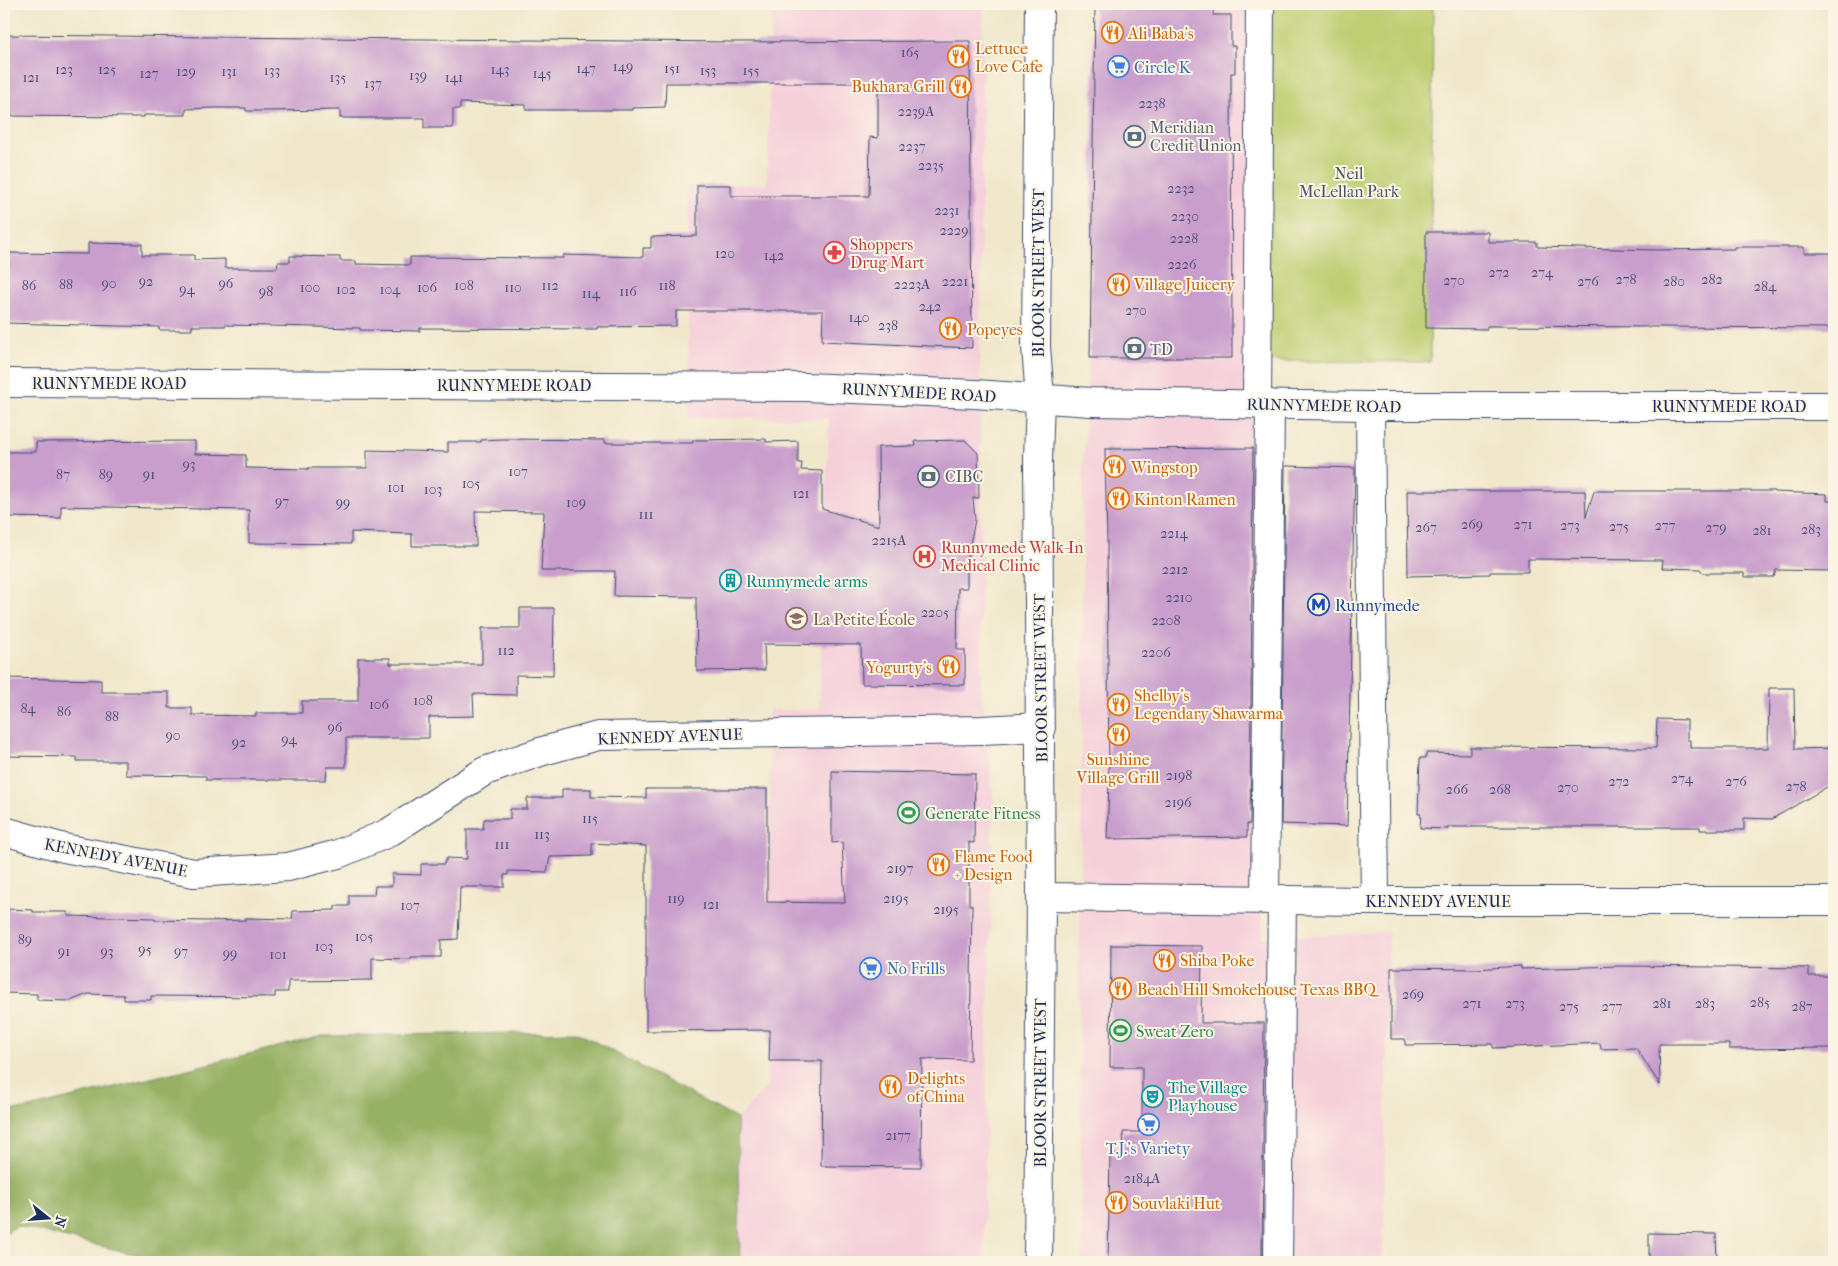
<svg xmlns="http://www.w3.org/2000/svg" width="1838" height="1266" font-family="'IM FELL French Canon',serif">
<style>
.built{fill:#f5cfda}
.green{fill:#bece71;stroke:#6c7e68}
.forest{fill:#96b163;stroke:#587060}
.building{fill:#c99ecc}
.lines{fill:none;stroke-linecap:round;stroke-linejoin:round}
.minor-casing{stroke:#3b4b6e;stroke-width:30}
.major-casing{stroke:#3b4b6e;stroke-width:30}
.minor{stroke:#fff;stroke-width:28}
.major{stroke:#fff;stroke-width:28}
.labels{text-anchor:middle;stroke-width:4;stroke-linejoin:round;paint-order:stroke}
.number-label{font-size:14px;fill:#464b7a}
.food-label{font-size:16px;fill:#c56008;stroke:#fcf5e5;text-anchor:start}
.shop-label{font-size:16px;fill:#366cbe;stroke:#fcf5e5;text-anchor:start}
.service-label{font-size:16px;fill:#4e5e75;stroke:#fcf5e5;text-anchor:start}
.park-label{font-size:16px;fill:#445763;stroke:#fcf5e5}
.health-label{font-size:16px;fill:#be3a42;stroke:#fcf5e5;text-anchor:start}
.street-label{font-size:16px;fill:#1b2f5e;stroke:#fcf5e5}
.culture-label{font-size:16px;fill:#0d838f;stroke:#fcf5e5;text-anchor:start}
.transit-label{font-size:16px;fill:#164399;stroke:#fcf5e5;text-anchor:start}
.education-label{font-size:16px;fill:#785e54;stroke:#fcf5e5;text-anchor:start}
.leisure-label{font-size:16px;fill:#27864d;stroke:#fcf5e5;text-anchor:start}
</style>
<rect width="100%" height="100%" fill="#fcf5e5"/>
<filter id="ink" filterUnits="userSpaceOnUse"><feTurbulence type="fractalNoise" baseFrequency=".02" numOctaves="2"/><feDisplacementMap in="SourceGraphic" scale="10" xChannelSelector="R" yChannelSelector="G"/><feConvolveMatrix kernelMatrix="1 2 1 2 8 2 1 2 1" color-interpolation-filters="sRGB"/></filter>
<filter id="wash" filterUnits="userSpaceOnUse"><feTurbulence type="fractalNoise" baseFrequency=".0096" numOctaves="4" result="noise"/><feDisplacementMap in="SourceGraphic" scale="20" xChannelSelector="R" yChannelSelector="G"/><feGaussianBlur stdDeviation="1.12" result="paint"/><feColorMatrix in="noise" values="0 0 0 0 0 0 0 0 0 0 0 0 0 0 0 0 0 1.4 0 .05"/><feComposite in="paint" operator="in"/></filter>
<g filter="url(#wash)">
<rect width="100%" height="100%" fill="#f1e8cc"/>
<g class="built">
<polygon points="827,4 983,4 980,337 981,689 993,792 983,1262 740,1262 737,1119 767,1087 770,778 769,710 819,710 829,418 689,418 687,186 767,184 772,5 827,5"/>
<polygon points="1092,4 1268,4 1262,938 1389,932 1383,1262 1082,1262 1079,967 1081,847 1083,473 1089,349"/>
</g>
<polygon class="green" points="1268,4 1433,4 1430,362 1266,361"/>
<polygon class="forest" points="577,1032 737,1119 740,1262 167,1262 17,1226 4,1234 4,1111 25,1109 322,1036"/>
<g id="blocks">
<g class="building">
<polygon points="1095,4 1214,4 1213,15 1231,15 1231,46 1235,46 1235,73 1231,73 1232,358 1090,358"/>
<polygon points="4,35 735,42 970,41 972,348 822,341 823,311 676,311 676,326 597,327 597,329 420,328 420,331 360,330 360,328 225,325 225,326 192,326 192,330 159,330 159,327 4,323 4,266 9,266 8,253 88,254 88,243 142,244 142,255 194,255 194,260 225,259 225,268 277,268 278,262 290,262 290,256 340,257 340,261 356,261 356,264 410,265 410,257 563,258 563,255 643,257 643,248 651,248 651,237 697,236 697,185 731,185 731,196 869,196 870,137 878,138 878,83 666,83 665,107 632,108 632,110 526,110 526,105 460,103 460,109 453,109 453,128 424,128 424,118 340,118 340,110 262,111 246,111 246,108 214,108 186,109 186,115 144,115 144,117 4,116"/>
<polygon points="1426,232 1488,232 1488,242 1537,242 1537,247 1657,250 1734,249 1734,247 1804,247 1804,253 1834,253 1834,328 1487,326 1487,329 1426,328"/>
<polygon points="503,439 605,440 605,443 693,443 693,440 766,439 766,442 798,441 798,463 802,463 801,470 822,471 822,509 879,526 878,447 916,446 915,441 965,440 978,453 979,498 973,498 975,520 967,560 967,588 958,588 957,650 965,650 965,685 862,684 861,645 764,644 765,670 697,671 696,597 614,596 615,571 541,571 544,512 475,511 476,546 412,546 412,534 351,532 351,544 249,543 249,510 61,506 61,518 4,517 4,452 36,452 36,442 195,441 195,454 246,455 246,468 308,469 308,468 367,468 367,450 448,452 448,442 481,442 481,440"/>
<polygon points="1253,448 1250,824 1247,824 1247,837 1107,839 1109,782 1107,541 1105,449"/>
<polygon points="1285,466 1355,468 1347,826 1281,824"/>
<polygon points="1407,491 1585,491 1586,517 1594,491 1774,491 1774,492 1827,494 1827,501 1833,501 1831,571 1776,570 1774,577 1744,577 1744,573 1703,573 1700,569 1662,568 1663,560 1528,559 1528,572 1490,572 1490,574 1408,576"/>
<polygon points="520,608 554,608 553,676 516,675 516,695 473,694 474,716 429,717 429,738 346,738 346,767 327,767 326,780 206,780 206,776 126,775 126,761 77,761 77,757 4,756 4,678 101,680 101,692 169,692 169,708 192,708 192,715 256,716 256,713 302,713 302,701 358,701 358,658 390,658 390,664 482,664 482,628 520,628"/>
<polygon points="1769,688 1794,688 1795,749 1834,748 1834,783 1772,819 1744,818 1744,830 1700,830 1700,827 1448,827 1448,829 1420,828 1421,814 1418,814 1420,758 1426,758 1426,753 1470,754 1470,747 1656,748 1657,719 1687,720 1687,740 1690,740 1690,748 1768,748"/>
<polygon points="832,771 975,774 974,843 969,842 969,905 972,905 970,1060 922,1059 921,1167 821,1166 822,1061 769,1061 770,1030 646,1031 646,846 592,843 592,856 550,857 547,872 508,871 508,875 504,875 504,887 460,887 458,939 441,940 441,957 411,957 411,959 372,958 372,980 288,981 288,992 275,992 275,997 151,996 151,1000 124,1000 124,995 88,994 70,1001 37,1000 37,994 4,993 4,909 33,910 33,912 68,912 68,916 154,918 154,920 206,921 246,920 246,918 292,919 293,911 335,910 335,906 349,906 349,895 374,895 375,886 392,886 392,874 421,875 421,864 444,864 447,858 467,859 467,829 483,829 484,819 510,819 510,809 527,809 527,798 562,798 562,789 591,789 591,797 646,798 646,789 767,789 767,902 845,903 842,842 832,843"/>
<polygon points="1111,945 1202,946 1201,1023 1264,1023 1262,1262 1108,1262 1110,1154 1124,1155 1123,1132 1142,1132 1142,1067 1110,1067"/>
<polygon points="1521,966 1521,969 1620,966 1809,968 1809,976 1834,976 1834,1048 1729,1049 1729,1044 1659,1044 1660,1085 1636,1048 1601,1049 1600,1043 1493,1048 1493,1044 1405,1045 1405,1039 1391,1039 1391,968 1476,969"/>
<polygon points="1649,1233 1716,1234 1717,1262 1649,1262"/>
</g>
</g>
</g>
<g filter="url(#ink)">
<use href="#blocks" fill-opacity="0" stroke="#3b4b6e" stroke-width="1"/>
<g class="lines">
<defs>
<g id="minor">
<polyline points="4,383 805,387 975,394 1091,402 1370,406 1834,406"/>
<polyline points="1257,403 1260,4"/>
<polyline points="1370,406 1375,901"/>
<polyline points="4,831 64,848 194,873 288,867 338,854 388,833 485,771 543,751 598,736 982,730 1041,727"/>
<polyline points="1041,897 1365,901 1834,901"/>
<polyline points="1265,899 1270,404"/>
<polyline points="1278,1262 1282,899"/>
</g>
<polyline id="major" points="1038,1262 1041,897 1038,459 1040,398 1036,347 1039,4"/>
</defs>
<use href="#minor" class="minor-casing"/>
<use href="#major" class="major-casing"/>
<use href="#minor" class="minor"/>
<use href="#major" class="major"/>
</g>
</g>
<defs>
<symbol id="restaurant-ring" viewBox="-11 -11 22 22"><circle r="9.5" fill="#fcf5e5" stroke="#e8710a" stroke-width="1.5"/><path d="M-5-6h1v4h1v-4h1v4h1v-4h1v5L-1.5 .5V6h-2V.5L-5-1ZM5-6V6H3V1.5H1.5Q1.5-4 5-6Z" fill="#e8710a"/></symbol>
<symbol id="supermarket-ring" viewBox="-11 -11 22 22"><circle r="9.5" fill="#fcf5e5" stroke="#3f7fe0" stroke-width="1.5"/><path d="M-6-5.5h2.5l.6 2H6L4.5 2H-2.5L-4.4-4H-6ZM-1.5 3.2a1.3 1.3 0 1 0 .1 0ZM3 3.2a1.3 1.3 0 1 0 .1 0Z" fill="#3f7fe0"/></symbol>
<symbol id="bank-ring" viewBox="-11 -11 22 22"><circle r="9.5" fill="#fcf5e5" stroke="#5c6f8a" stroke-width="1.5"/><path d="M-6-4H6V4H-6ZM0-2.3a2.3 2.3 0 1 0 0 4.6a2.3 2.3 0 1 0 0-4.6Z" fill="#5c6f8a"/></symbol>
<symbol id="pharmacy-ring" viewBox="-11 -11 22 22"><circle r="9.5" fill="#fcf5e5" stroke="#e0444e" stroke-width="1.5"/><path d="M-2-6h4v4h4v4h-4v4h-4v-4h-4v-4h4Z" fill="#e0444e"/></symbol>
<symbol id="hospital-ring" viewBox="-11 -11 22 22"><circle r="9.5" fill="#fcf5e5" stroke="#e0444e" stroke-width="1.5"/><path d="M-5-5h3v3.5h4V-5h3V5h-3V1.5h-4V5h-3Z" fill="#e0444e"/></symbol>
<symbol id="building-ring" viewBox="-11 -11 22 22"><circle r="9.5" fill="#fcf5e5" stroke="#0f9aa8" stroke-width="1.5"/><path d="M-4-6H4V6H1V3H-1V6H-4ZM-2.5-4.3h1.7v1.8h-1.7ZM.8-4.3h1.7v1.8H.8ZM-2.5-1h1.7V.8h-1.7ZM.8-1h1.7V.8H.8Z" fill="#0f9aa8"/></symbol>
<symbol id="metro-ring" viewBox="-11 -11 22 22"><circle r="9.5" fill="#fcf5e5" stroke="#1a4fb4" stroke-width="1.5"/><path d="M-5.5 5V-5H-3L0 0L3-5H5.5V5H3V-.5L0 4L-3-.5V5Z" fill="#1a4fb4"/></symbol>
<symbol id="school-ring" viewBox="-11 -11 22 22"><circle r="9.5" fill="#fcf5e5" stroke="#8d6e63" stroke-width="1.5"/><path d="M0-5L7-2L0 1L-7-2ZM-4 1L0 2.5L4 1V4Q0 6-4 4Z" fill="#8d6e63"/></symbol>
<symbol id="stadium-ring" viewBox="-11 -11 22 22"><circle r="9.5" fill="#fcf5e5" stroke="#2e9e5b" stroke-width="1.5"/><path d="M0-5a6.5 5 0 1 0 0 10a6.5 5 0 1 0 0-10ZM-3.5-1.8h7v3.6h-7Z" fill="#2e9e5b"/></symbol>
<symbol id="theatre-ring" viewBox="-11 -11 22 22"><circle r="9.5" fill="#fcf5e5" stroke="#0f9aa8" stroke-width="1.5"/><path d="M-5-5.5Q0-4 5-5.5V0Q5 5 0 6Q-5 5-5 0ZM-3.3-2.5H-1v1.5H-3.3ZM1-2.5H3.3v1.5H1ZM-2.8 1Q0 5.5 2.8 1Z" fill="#0f9aa8"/></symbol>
</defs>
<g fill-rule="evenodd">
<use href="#restaurant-ring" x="1100" y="20" width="25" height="25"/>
<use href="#restaurant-ring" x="946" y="44" width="25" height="25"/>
<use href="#supermarket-ring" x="1106" y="54" width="25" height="25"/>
<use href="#restaurant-ring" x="948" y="74" width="25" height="25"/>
<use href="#bank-ring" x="1122" y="124" width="25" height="25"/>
<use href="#pharmacy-ring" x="822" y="240" width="25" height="25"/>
<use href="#restaurant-ring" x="1106" y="272" width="25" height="25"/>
<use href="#restaurant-ring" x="938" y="316" width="25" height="25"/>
<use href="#bank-ring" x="1122" y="336" width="25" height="25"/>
<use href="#restaurant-ring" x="1102" y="454" width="25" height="25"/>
<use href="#bank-ring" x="916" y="464" width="25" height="25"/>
<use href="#restaurant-ring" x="1106" y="486" width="25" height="25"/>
<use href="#hospital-ring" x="912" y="544" width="25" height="25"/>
<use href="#building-ring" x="718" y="568" width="25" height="25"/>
<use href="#metro-ring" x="1306" y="592" width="25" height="25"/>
<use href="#school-ring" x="784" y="606" width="25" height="25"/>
<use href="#restaurant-ring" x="936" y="654" width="25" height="25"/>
<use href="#restaurant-ring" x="1106" y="692" width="25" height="25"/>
<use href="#restaurant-ring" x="1106" y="722" width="25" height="25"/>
<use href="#stadium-ring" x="896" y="800" width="25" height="25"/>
<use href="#restaurant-ring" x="926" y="852" width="25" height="25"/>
<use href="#restaurant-ring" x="1152" y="948" width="25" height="25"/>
<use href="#supermarket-ring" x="858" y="956" width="25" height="25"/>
<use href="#restaurant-ring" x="1108" y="976" width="25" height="25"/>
<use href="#stadium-ring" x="1108" y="1018" width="25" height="25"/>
<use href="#restaurant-ring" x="878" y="1074" width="25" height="25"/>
<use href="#theatre-ring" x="1140" y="1084" width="25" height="25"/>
<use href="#supermarket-ring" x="1136" y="1112" width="25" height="25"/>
<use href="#restaurant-ring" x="1104" y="1190" width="25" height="25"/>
</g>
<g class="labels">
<g class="number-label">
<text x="910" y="57">165</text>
<text x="623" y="71">149</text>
<text x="586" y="73">147</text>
<text x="672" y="73">151</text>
<text x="64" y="74">123</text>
<text x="107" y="74">125</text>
<text x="500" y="74">143</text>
<text x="272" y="75">133</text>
<text x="708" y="75">153</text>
<text x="751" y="75">155</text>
<text x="186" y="76">129</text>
<text x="229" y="76">131</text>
<text x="149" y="78">127</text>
<text x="542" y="78">145</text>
<text x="418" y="80">139</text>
<text x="31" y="82">121</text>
<text x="338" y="82">135</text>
<text x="454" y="82">141</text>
<text x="373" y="88">137</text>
<text x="1152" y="108">2238</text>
<text x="916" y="116">2239A</text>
<text x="912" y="151">2237</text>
<text x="931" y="170">2235</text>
<text x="1181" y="193">2232</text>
<text x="947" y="215">2231</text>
<text x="1185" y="221">2230</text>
<text x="954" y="235">2229</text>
<text x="1184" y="243">2228</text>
<text x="725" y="258">120</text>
<text x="774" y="260">142</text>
<text x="1182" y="269">2226</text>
<text x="1499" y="277">272</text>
<text x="1542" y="277">274</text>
<text x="1626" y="284">278</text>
<text x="1712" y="284">282</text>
<text x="1454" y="285">270</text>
<text x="146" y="286">92</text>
<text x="955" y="286">2221</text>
<text x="1588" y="286">276</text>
<text x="1674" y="286">280</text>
<text x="109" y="288">90</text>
<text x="226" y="288">96</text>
<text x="66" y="289">88</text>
<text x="912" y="289">2223A</text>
<text x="29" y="290">86</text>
<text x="464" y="290">108</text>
<text x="550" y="290">112</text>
<text x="667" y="290">118</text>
<text x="1765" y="291">284</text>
<text x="310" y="292">100</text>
<text x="427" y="292">106</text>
<text x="513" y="292">110</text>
<text x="187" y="294">94</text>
<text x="346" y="294">102</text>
<text x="390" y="294">104</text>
<text x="266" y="296">98</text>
<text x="628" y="296">116</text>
<text x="591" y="298">114</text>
<text x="930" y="311">242</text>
<text x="1136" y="315">270</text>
<text x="859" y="322">140</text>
<text x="888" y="330">238</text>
<text x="189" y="469">93</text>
<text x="518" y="476">107</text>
<text x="63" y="479">87</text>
<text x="106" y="479">89</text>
<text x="149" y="479">91</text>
<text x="471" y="488">105</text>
<text x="396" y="492">101</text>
<text x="433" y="494">103</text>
<text x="801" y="498">121</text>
<text x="282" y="506">97</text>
<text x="343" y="507">99</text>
<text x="576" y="507">109</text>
<text x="646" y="519">111</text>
<text x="1472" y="529">269</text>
<text x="1523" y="529">271</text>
<text x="1570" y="530">273</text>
<text x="1665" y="530">277</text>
<text x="1619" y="531">275</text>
<text x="1426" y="532">267</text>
<text x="1716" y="532">279</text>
<text x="1811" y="534">283</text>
<text x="1762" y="535">281</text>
<text x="1174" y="538">2214</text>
<text x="889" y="545">2215A</text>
<text x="1175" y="574">2212</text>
<text x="1179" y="602">2210</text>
<text x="935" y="617">2205</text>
<text x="1166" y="625">2208</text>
<text x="506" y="655">112</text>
<text x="1156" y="657">2206</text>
<text x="423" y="705">108</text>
<text x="379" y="709">106</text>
<text x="28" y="713">84</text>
<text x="64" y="716">86</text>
<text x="112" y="721">88</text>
<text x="335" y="732">96</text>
<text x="173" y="740">90</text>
<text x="289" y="744">94</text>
<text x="239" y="747">92</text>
<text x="1179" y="780">2198</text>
<text x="1682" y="783">274</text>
<text x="1619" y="786">272</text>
<text x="1736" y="786">276</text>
<text x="1796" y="791">278</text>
<text x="1568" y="792">270</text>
<text x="1457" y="794">266</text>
<text x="1500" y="794">268</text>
<text x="1178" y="807">2196</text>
<text x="590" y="823">115</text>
<text x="542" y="839">113</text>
<text x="502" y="849">111</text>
<text x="900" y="873">2197</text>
<text x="676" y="903">119</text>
<text x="896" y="903">2195</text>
<text x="711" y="909">121</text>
<text x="410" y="910">107</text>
<text x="946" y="914">2195</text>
<text x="364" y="941">105</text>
<text x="25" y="944">89</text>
<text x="324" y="951">103</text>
<text x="145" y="954">95</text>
<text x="64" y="956">91</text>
<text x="107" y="956">93</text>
<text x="181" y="956">97</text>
<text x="230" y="958">99</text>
<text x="278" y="959">101</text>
<text x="1413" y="999">269</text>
<text x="1760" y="1007">285</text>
<text x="1472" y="1008">271</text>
<text x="1515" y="1008">273</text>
<text x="1662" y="1008">281</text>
<text x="1705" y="1008">283</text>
<text x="1569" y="1011">275</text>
<text x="1612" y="1011">277</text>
<text x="1802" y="1011">287</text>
<text x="898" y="1140">2177</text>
<text x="1142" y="1183">2184A</text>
</g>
<g class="food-label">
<text x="1128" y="39">Ali Baba's</text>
<text x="975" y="54">Lettuce<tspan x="975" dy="18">Love Cafe</tspan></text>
<text x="945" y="92" text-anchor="end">Bukhara Grill</text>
<text x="1134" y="290">Village Juicery</text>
<text x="967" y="335">Popeyes</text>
<text x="1131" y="473">Wingstop</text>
<text x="1134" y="505">Kinton Ramen</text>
<text x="932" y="673" text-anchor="end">Yogurty's</text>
<text x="1134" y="701">Shelby’s<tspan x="1134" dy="18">Legendary Shawarma</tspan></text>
<text x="1118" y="765" text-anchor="middle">Sunshine<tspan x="1118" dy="18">Village Grill</tspan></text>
<text x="954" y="862">Flame Food<tspan x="954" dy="18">+ Design</tspan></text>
<text x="1180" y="966">Shiba Poke</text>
<text x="1137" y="995">Beach Hill Smokehouse Texas BBQ</text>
<text x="907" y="1084">Delights<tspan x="907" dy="18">of China</tspan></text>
<text x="1132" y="1209">Souvlaki Hut</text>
</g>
<g class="shop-label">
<text x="1134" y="73">Circle K</text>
<text x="887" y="974">No Frills</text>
<text x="1148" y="1154" text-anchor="middle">T.J.'s Variety</text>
</g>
<g class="service-label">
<text x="1150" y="133">Meridian<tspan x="1150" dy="18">Credit Union</tspan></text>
<text x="1150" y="355">TD</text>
<text x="945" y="482">CIBC</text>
</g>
<g class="park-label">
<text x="1349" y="179">Neil<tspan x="1349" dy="18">McLellan Park</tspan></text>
</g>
<g class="health-label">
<text x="850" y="250">Shoppers<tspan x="850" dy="18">Drug Mart</tspan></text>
<text x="941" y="553">Runnymede Walk-In<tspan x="941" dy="18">Medical Clinic</tspan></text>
</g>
<g class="street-label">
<text transform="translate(1038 273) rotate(-90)" y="6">BLOOR STREET WEST</text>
<text x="109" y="389">RUNNYMEDE ROAD</text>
<text x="514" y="391">RUNNYMEDE ROAD</text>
<text transform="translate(919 392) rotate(3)" y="6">RUNNYMEDE ROAD</text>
<text transform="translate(1324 405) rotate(1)" y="6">RUNNYMEDE ROAD</text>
<text x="1729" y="412">RUNNYMEDE ROAD</text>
<text transform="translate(1040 678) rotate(-91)" y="6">BLOOR STREET WEST</text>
<text transform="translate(670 736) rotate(-2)" y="6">KENNEDY AVENUE</text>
<text transform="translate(116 857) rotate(11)" y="6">KENNEDY AVENUE</text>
<text x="1438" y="907">KENNEDY AVENUE</text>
<text transform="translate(1040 1083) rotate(-90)" y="6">BLOOR STREET WEST</text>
</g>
<g class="culture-label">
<text x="746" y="587">Runnymede arms</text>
<text x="1168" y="1093">The Village<tspan x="1168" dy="18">Playhouse</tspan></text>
</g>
<g class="transit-label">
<text x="1335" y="611">Runnymede</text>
</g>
<g class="education-label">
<text x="813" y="625">La Petite École</text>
</g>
<g class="leisure-label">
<text x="925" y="819">Generate Fitness</text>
<text x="1136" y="1037">Sweat Zero</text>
</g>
</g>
<rect width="1838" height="1266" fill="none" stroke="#fcf5e5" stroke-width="20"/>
<g transform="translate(48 1218) rotate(107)" stroke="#fcf5e5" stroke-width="4" paint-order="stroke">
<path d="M0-4L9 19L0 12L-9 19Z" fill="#1b2f5e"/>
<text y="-8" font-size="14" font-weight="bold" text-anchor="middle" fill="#1b2f5e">N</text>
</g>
</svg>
